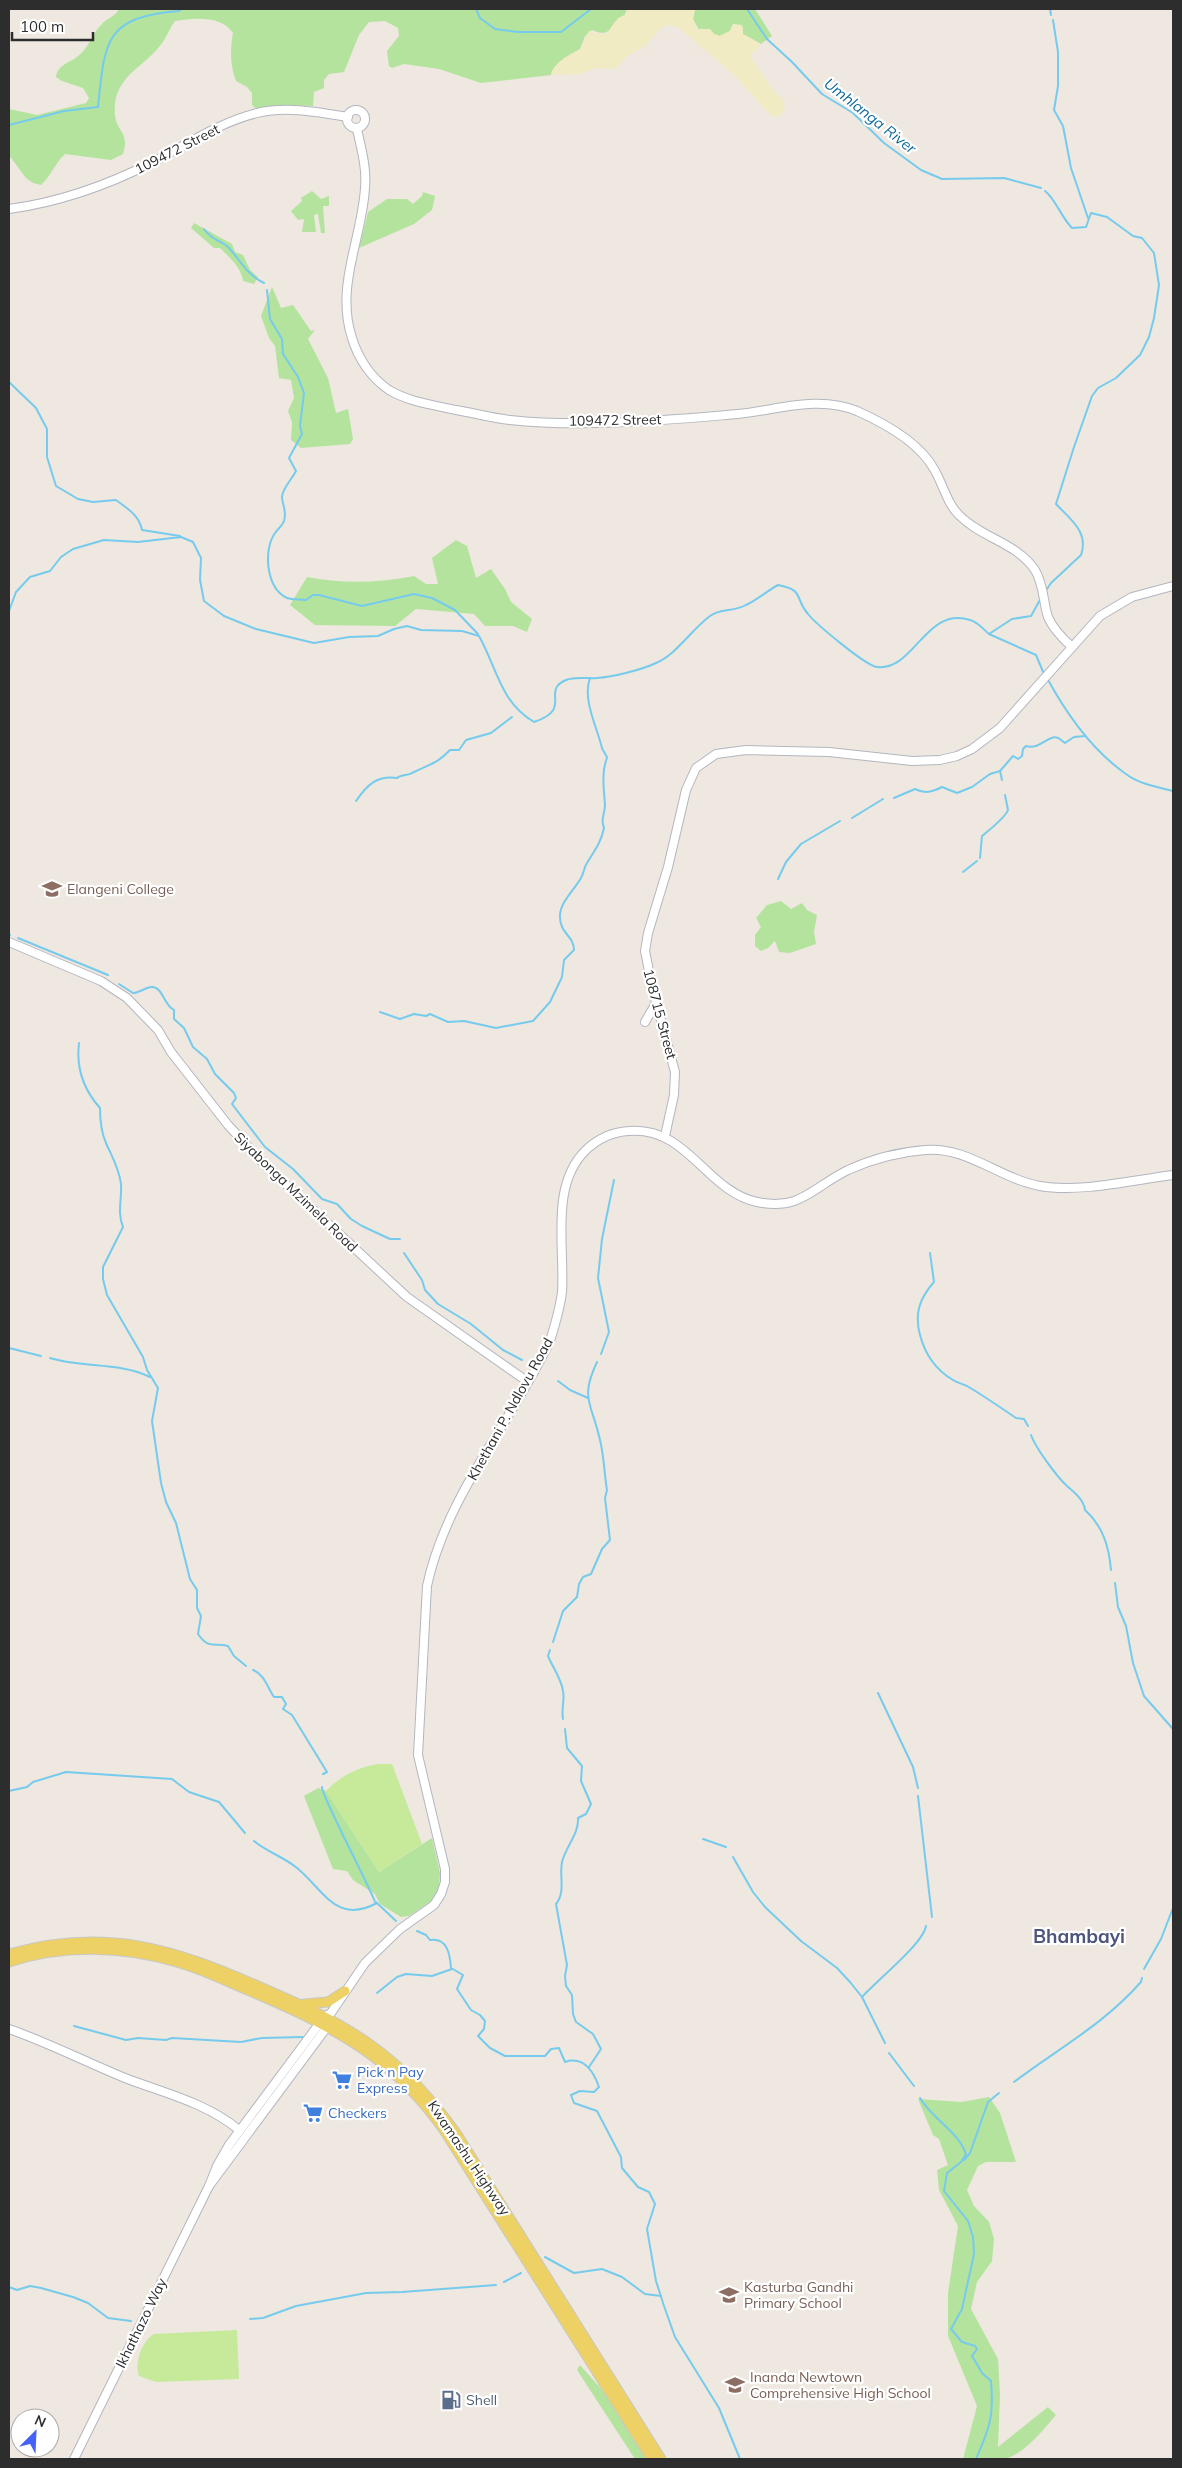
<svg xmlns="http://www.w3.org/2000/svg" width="1182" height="2468" font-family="Mulish,sans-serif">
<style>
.green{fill:#b4e39e}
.sand{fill:#f1ebc4}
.pitch{fill:#c6e99a}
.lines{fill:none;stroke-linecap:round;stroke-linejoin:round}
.stream{stroke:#76cbed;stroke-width:2}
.tertiary-casing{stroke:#b3b6c0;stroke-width:10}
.primary-casing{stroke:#c8c8c8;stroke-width:11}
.tertiary{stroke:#fff;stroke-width:8}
.primary{stroke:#eed165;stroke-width:9}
.labels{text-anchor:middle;stroke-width:4.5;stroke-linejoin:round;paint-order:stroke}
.street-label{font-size:14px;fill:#2d2d2d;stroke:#fff}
.education-label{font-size:14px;fill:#785e54;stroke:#fff;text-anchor:start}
.shop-label{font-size:14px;fill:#366cbe;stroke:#fff;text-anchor:start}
.service-label{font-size:14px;fill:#4e5e75;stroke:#fff;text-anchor:start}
.water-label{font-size:15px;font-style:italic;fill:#116a9d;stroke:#fff}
.district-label{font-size:19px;font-weight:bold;fill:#4e557d;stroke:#fff}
</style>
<rect width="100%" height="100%" fill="#eee8e0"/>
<g class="green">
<path d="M119,9H627L625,15C608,21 615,40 592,30L585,36L580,49C570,55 554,62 551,75L481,83L439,69L404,64L392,68L389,66L387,51L399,36L398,28L385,21L369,22L359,35L344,72L329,74L324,80V88L314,92L313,106L285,105L256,109L252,105V93L247,87L236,81C230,66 230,49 233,33C221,15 194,18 175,21C169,29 166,39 159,47C140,70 112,78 115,115C117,133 130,132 123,154L111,160L65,154C55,163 51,176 41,185L33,183L26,178L9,155V109L37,115L86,103L89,98L83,88L62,81L56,77C58,64 70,63 78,56C90,47 92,33 102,24C108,17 114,18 119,9Z"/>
<polygon points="695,9 755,9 772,36 761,44 743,34 743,27 733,24 730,31 720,36 714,34 710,29 699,30 693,19"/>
<polygon points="312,191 321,199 329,196 329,206 323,206 325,233 321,233 318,214 314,215 316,232 302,232 304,219 298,220 291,211 302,201 301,198"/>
<polygon points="423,192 435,196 432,210 414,224 359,248 368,212 387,199 407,199 413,204 422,196"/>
<path d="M194,223L232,244L235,252L243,255L250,270L258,277L254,284L243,281C241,267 230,258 220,248H214L191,228Z"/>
<polygon points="272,287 281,308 293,305 311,331 315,330 308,339 328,378 336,413 348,409 353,439 350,444 301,448 291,440 292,422 288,411 294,398 291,380 279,378 275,346 269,338 261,316"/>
<path d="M456,540L467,546L476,578L491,569L505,589L511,602L532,619L527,632L513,626H485L474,614L416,609L395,626L315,625L290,605L307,577C342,584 379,583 414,576L426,584H438L432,558Z"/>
<polygon points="781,901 791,909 802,903 807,910 817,915 814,932 816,944 790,953 779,952 775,941 768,948 761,951 755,946 755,935 761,927 756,918 767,905"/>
<polygon points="318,1788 326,1791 379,1872 432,1838 440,1873 439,1889 431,1901 409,1916 401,1917 380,1904 375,1894 353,1880 347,1871 333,1869 304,1796"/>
<path d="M989,2097L1000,2113L1016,2162H986L978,2166L967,2190L974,2206L989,2222L994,2239L992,2261L977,2282L971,2309L998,2359L1000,2394L998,2447L1048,2407L1056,2415C1042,2431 1027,2451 1006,2459C995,2463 976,2459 963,2459L977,2406L948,2336V2293L958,2226L939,2190L937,2170L948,2165L939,2139L933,2135L918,2099L962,2102Z"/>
<polygon points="580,2365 603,2391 646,2459 635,2459 577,2370"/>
</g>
<path class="sand" d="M627,9H695L693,19L697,29H710L714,34L719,36L730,31L733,24L742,25L743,34L761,44L750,56L773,90L784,101L785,109L780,116L772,117L735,76L679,28L669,25L662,27L645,46L627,56L616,69L597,68L580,74L551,75C554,62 570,55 580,49L589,31L601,34L607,33L618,18L625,15Z"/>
<g class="pitch">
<path d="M378,1764H392L422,1844L379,1872L326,1791C339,1777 358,1767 378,1764Z"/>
<path d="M237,2330L239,2379L156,2382L139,2376C134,2363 142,2341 154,2334Z"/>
</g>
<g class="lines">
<g class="stream">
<polyline points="476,9 480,18 495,29 517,32 561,32 591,9"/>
<polyline points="747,9 767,39 792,62 822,94 853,113 884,143 921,170 942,179 1004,178 1041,188"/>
<polyline points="1050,9 1051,15"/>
<polyline points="1053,20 1058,52 1058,86 1054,110 1063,126 1071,168 1088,218"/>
<path d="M9,125L64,111L98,107C105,41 104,17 179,11L181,9"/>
<path d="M1045,191C1055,198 1061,217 1072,228L1086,227L1091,213L1107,217L1133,236L1142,238L1154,253L1159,285L1154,318L1149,337L1140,355L1116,378L1098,388L1092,396L1074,447L1056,504C1071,520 1089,532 1081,555L1051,583L1045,592"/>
<path d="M204,229C213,242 222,240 229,248C241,261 246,274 264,283"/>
<path d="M267,290L270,319L282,339L283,354L298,377L304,393L300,426L302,434L289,458L296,471C292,479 281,490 282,498C283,507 287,511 284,521C282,527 278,528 275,533C263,550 266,588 287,598C293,600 300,599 306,600L313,595H319L362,606L414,594L432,598L455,610L478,634"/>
<path d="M9,382L36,408L47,429V457L56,486L78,499L93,502L116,500C128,509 139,515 142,530L180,536"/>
<polyline points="1041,598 1031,616 1012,619 989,634 1036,655 1044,674"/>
<path d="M9,611L16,592L30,577L50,571L61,557L73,549L104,540L138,542L181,537L193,542L201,558L200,580L204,601L224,616L256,629L314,643L349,637L378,636L394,629L407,626L421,630L462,631L479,636C497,668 500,702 534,722C574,709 540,691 566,680C576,676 587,679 597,678C613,677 641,670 656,663C677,654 691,630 710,616C720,608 734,612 746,605C757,600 767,591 778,585C805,590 794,598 808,614C816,624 866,666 877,667C915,671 925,606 970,620C978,622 983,629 989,634"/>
<path d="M1047,678C1066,713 1093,751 1126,774C1139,784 1157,787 1173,791"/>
<polyline points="1000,771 1002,780"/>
<path d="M894,798L915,789C925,794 932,792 942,787L957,793L972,787L990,774L1000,771L1013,756L1018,759L1022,756L1023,749L1026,746C1041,750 1048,734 1058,738C1061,739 1063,742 1065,743L1074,737L1085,736"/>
<path d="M356,801C367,785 377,775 397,778C402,774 408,776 412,773C429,764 436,765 450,750H459L466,740L491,733L512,717"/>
<polyline points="852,818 883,799"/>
<path d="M980,858L982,836C988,831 1005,818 1008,810L1005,795"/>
<polyline points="963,872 977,861"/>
<polyline points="778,879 786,862 801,844 840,821"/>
<polyline points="9,934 10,935"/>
<polyline points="18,938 108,975"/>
<path d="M119,984L133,993C140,993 145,987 152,987C163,987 164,1006 174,1010V1019L184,1028L193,1047L207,1059L215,1074L234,1093L236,1098L232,1104L265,1147L293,1169L322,1199L337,1204L351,1219L362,1226L390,1239H400"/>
<path d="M380,1012L400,1019L414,1014L426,1016L430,1014L448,1022L464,1021L496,1028L533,1021L550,1002L562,977L564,960L574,950C574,935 559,934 560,915C561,901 575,889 581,878C584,873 584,867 587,863C594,851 601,843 604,828C600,819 605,814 605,805C604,789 601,773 607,758C606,753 603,752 602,748C597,727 582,699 590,678"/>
<path d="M79,1043C76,1068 83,1089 100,1108C100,1121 101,1132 106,1143C112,1157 119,1168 121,1184C122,1199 117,1213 123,1227L103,1267V1279L107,1295L143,1357L147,1370L158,1388L152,1421L161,1483L166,1502L176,1523L190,1579L197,1590V1608L201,1616L198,1634C209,1650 214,1642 228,1646L234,1656L246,1666"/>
<polyline points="404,1253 422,1280 425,1290 438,1304 471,1324 503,1350 522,1360"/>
<path d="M930,1253L934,1282C920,1298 914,1313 920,1335C925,1354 936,1370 953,1380C958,1383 963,1384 967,1386C984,1396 1000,1407 1016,1418L1024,1419L1028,1426"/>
<polyline points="9,1348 41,1356"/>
<polyline points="601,1354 609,1332 598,1278 602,1239 614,1180"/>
<path d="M50,1358C82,1368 120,1362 150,1377"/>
<polyline points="558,1381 570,1390 588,1398"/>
<path d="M1031,1435C1035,1447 1057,1477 1067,1486C1074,1492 1084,1500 1085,1510C1103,1526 1109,1547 1111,1570"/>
<polyline points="1115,1583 1118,1607 1126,1626 1133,1663 1144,1696 1173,1729"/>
<path d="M553,1642L563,1611L577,1597L579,1584L583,1577L591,1574L602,1549L610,1540L605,1498L607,1490C604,1472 604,1453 599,1436C591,1402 580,1398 597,1362"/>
<path d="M550,1650L548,1656C553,1668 561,1678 563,1691C565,1700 561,1709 563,1719"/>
<path d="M253,1670C265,1675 267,1687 274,1697H282L286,1704L283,1709L292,1715L327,1772L323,1774"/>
<polyline points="878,1693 913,1767 918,1788"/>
<path d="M565,1729L567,1748L582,1766L581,1781L591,1804L586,1814L578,1818C579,1834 566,1846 562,1862C559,1876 566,1892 556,1904L567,1965L565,1976L566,1986L572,1995L573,2014L576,2022L593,2034L601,2049L589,2067"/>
<path d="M322,1787C321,1795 369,1885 375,1902L377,1903"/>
<polyline points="9,1791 27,1787 33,1782 66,1772 172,1779 189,1792 219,1802 245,1833"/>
<polyline points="918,1796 932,1917"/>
<polyline points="703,1839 726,1847"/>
<path d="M254,1841C267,1852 284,1857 297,1868C324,1890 336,1925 377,1903L396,1921"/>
<polyline points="733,1857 753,1892 765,1907 801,1941 837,1968 850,1982 862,1997 885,2043"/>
<path d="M417,1931L426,1935L430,1940C447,1937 450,1954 451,1968L463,1975L457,1989L471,2010L480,2015L485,2021L484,2029L478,2036L490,2048L505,2056H545L551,2049L559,2048L565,2062C583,2056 593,2070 599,2087L594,2092L580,2091L571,2095L574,2103L597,2111L621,2157L622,2168L638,2187L649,2192L655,2204L647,2229L656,2281L664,2306L675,2337L719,2408L740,2459"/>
<polyline points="1144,1969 1161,1939 1173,1908"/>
<polyline points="377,1993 397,1977 406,1974 432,1976 452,1969"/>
<path d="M862,1997C876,1981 923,1944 926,1926"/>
<polyline points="74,2026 126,2040 138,2038 166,2040 172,2038 241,2042 262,2038 303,2037"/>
<polyline points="889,2053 914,2086"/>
<path d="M1014,2082C1059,2048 1103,2025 1141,1982L1142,1978"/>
<path d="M920,2098C932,2119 958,2131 966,2154L961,2162L947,2173L944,2191L968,2221L973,2237L974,2254L962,2309L951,2329L962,2342L975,2346L977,2349L972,2356L982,2373L991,2381C994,2416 990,2427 976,2459"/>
<polyline points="964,2160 970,2153 988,2102 999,2093"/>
<polyline points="545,2257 574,2273 602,2269 622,2277 645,2294 661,2296"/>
<polyline points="504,2282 521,2273"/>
<polyline points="9,2287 17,2290 30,2286 41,2288 73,2297 88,2303 108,2318 131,2321"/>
<polyline points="250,2319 263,2318 296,2306 366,2293 402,2292 496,2285"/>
</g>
<defs>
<g id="tertiary">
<circle cx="356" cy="119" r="9"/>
<path d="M357,129C361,148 367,168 365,188C362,239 335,286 352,338C358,358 371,378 389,390C409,402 434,405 456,410C474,413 492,418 510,420C583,428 665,420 738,414C778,410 818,395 857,411C884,423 919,442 934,469C943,484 947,504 960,516C982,538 1017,543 1035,570C1044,585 1043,602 1048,617C1053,629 1062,638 1072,647"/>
<path d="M9,209C61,202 106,186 153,162C186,145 220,122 257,113C287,106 317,112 348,117"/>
<polyline points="9,942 101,981 127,998 158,1030 171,1052 228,1125 264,1164 407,1297 528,1382"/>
<polyline points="645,1022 656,1003"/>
<polyline points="665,1136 674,1095 675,1072 653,991 645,951 648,933 668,867 686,790 696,768 716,754 746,750 829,752 912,761 940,760 957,756 972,749 1000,728 1100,616 1132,597 1173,586"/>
<path d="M9,2029C49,2043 86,2062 125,2078C164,2093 207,2103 239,2130"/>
<path d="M209,2186L217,2166L229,2145L325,2016L331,2013L365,1963L400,1929L434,1905L441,1894L445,1882V1869L418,1755L427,1586C446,1496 511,1423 550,1341C555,1325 560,1309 562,1292C565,1247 550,1186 585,1151C597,1139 612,1132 629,1131C687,1126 706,1191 757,1202C801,1211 813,1187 848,1170C872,1159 899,1152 925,1150C967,1146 1000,1179 1040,1186C1079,1193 1133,1180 1173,1175"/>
<polyline points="74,2459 209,2186 330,2023"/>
</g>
<g id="primary">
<path d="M9,1954C104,1927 171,1948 258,1986C347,2024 399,2053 456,2133L661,2459"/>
<path d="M9,1962C62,1944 123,1946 177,1962C202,1969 226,1981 250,1991C332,2026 392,2056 444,2130L652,2459"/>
<polyline points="304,2004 328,2002 345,1991"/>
</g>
</defs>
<use href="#tertiary" class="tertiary-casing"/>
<use href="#primary" class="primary-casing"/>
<use href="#tertiary" class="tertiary"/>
<use href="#primary" class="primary"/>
</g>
<defs>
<symbol id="university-bare" viewBox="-9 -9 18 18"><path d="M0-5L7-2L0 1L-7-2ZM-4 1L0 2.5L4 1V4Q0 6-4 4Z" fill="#8d6e63" stroke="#fff" stroke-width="2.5" paint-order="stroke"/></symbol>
<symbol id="supermarket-bare" viewBox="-9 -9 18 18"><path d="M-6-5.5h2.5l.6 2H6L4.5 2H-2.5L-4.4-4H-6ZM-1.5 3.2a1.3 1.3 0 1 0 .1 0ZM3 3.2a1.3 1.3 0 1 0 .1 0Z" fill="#3f7fe0" stroke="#fff" stroke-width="2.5" paint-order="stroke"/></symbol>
<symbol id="school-bare" viewBox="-9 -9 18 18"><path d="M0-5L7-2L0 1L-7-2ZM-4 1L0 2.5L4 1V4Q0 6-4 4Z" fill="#8d6e63" stroke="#fff" stroke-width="2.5" paint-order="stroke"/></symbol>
<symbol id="fuel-bare" viewBox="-9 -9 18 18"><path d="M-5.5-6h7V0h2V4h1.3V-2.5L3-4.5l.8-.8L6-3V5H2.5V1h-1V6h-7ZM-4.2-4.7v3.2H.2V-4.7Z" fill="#5c6f8a" stroke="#fff" stroke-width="2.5" paint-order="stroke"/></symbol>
</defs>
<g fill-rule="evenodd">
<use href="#university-bare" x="38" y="875" width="28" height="28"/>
<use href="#supermarket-bare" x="328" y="2066" width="28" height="28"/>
<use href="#supermarket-bare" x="299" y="2099" width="28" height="28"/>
<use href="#school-bare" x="715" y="2281" width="28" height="28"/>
<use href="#school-bare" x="721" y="2371" width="28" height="28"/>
<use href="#fuel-bare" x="437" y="2386" width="28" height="28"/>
</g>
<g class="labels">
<g class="street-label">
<text transform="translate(177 149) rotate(-27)" y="5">109472 Street</text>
<text transform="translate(615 420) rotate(-1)" y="5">109472 Street</text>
<text transform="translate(660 1014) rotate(75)" y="5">108715 Street</text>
<text transform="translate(296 1192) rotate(44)" y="5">Siyabonga Mzimela Road</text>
<text transform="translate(510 1409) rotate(-61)" y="5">Khethani P. Ndlovu Road</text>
<text transform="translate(469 2158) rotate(56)" y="5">Kwamashu Highway</text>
<text transform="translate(141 2323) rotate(-64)" y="5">Ikhathazo Way</text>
</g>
<g class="education-label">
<text x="67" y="894">Elangeni College</text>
<text x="744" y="2292">Kasturba Gandhi<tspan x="744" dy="16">Primary School</tspan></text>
<text x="750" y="2382">Inanda Newtown<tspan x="750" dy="16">Comprehensive High School</tspan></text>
</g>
<g class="shop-label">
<text x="357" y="2077">Pick n Pay<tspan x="357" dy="16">Express</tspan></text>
<text x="328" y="2118">Checkers</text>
</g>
<g class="service-label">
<text x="466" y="2405">Shell</text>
</g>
<g class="water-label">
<text transform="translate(870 116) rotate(38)" y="5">Umhlanga River</text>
</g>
<g class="district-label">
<text x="1079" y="1943">Bhambayi</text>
</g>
</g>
<rect width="1182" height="2468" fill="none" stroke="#2d2d2d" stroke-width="20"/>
<g transform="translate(35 2433) rotate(24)"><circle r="24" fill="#ffffff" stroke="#ababab"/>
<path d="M0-4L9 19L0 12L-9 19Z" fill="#4562f6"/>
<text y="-8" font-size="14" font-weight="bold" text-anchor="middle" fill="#2d2d2d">N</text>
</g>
<path d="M12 32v8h81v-8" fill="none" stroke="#2d2d2d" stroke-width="2.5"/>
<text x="20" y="32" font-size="15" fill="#2d2d2d" stroke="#ffffff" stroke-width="4" paint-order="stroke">100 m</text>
</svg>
